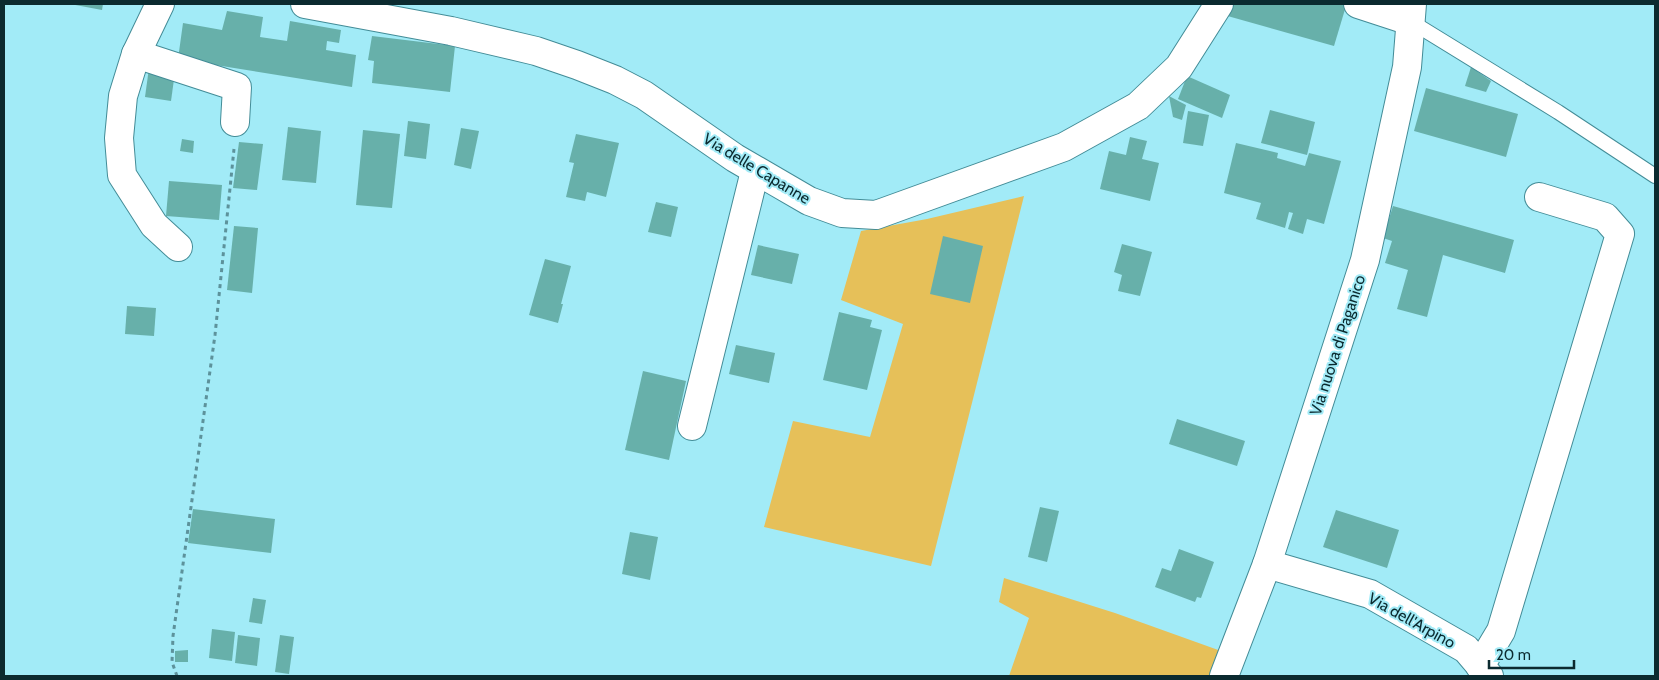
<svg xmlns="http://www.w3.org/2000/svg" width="1659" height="680" font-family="Cabin,sans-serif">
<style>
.green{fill:#e6c059}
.building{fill:#67b0aa}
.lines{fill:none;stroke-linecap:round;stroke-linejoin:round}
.lane-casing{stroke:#438c97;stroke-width:16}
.street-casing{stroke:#438c97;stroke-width:30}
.path{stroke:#5d929b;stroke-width:3;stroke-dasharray:4 4;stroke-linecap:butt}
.lane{stroke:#fff;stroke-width:14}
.street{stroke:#fff;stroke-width:28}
.labels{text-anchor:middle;stroke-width:4;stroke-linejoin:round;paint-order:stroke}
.street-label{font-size:16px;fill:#0b2a2f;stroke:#a2ebf7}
</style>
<rect width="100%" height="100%" fill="#a2ebf7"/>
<g class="green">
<polygon points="1024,196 931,566 764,527 793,421 870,437 903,324 841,300 861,231 927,219"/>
<polygon points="1004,578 1115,613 1221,651 1212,676 1009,676 1029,618 999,602"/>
</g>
<g class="building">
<polygon points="70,4 103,4 102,10"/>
<polygon points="1231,4 1340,4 1346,6 1334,46 1224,15"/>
<polygon points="227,11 263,17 260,37 287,41 290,21 341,30 339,43 327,41 326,50 356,55 352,87 178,59 183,23 222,30"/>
<polygon points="372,36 455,46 450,92 372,83 374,61 368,60"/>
<polygon points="1471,67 1491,81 1486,92 1465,86"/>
<polygon points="149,68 175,72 171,101 145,97"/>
<polygon points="1187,76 1230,95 1222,118 1178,99"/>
<polygon points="1426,88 1518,114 1506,157 1414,131"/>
<polygon points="1169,96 1186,105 1182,120 1173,117"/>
<polygon points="1270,110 1315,122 1307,155 1261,143"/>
<polygon points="1188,111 1209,115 1203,146 1183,143"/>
<polygon points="408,121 430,124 426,159 404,156"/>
<polygon points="288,127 321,131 316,183 282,180"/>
<polygon points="461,128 479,131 471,169 454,165"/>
<polygon points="363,130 400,134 392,208 356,205"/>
<polygon points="576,134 619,143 606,197 587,192 585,201 566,197 574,163 569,162"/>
<polygon points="1130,137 1147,141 1142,159 1159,163 1150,201 1100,189 1109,151 1126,155"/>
<polygon points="182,139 194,141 193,153 180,151"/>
<polygon points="239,142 263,144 257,190 233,188"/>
<polygon points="1236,143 1278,153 1277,158 1305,166 1309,153 1341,161 1324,224 1307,219 1303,234 1288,229 1293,213 1289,212 1285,228 1256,219 1261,203 1224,193"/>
<polygon points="169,181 222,185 219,220 166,216"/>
<polygon points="656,202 678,207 671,237 648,232"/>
<polygon points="1393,206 1514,240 1505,273 1443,255 1427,317 1397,309 1408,270 1385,263 1392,241 1383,238"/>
<polygon points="234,226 258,228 252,293 227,290"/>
<polygon points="943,236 983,246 970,303 930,294"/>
<polygon points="1122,244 1152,252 1140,296 1118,291 1122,275 1114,272"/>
<polygon points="758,245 799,254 792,284 751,275"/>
<polygon points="545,259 571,266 561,304 563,304 558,323 529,315"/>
<polygon points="127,306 156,308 154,336 125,334"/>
<polygon points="839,312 872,320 870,327 882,330 867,390 823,380"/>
<polygon points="736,345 775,353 769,383 729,374"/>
<polygon points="643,371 686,381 669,460 625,450"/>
<polygon points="1177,419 1245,441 1237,466 1169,444"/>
<polygon points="1040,507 1059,511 1047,562 1028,557"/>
<polygon points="193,509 275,519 271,553 188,543"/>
<polygon points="1336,510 1399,530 1387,568 1323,547"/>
<polygon points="630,532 658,537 650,580 622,574"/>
<polygon points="1179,549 1214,562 1201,598 1197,597 1195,602 1155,587 1162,568 1171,571"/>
<polygon points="253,598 266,600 262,624 249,622"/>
<polygon points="212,629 235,632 232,661 209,658"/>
<polygon points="238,635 260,638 257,666 235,663"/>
<polygon points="280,635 294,637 289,674 275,672"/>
<polygon points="188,650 188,662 175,662 175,651"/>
</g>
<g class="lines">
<defs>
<polyline id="lane" points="1410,21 1558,112 1655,176"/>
<g id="street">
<polyline points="160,4 136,54 123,96 119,138 122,175 154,225 178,247"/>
<polyline points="305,4 451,31 536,51 577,65 615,80 644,95 735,158 809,201 842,213 876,215 1064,147 1138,106 1179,67 1219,4"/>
<polyline points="1358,4 1410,21"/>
<polyline points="136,54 237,87 235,122"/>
<polyline points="692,426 755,171"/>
<polyline points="1267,564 1370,594 1466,649 1489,676"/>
<polyline points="1480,666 1501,631 1620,234 1605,217 1539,197"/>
<polyline points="1224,676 1267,564 1365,260 1407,67 1412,4"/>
</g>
</defs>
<use href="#lane" class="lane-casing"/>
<use href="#street" class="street-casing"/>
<polyline class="path" points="177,676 172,662 173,636 215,335 234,149"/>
<use href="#lane" class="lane"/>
<use href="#street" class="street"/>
</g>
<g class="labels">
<g class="street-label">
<text transform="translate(757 168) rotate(31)" y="6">Via delle Capanne</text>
<text transform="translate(1337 345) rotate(-72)" y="6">Via nuova di Paganico</text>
<text transform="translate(1412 620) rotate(29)" y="6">Via dell'Arpino</text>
</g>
</g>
<rect width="1659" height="680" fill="none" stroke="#0b2a2f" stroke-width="10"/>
<path d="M1489 660v8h85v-8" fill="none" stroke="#0b2a2f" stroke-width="2.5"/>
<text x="1496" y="660" font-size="15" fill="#0b2a2f" stroke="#a2ebf7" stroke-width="4" paint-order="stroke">20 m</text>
</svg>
